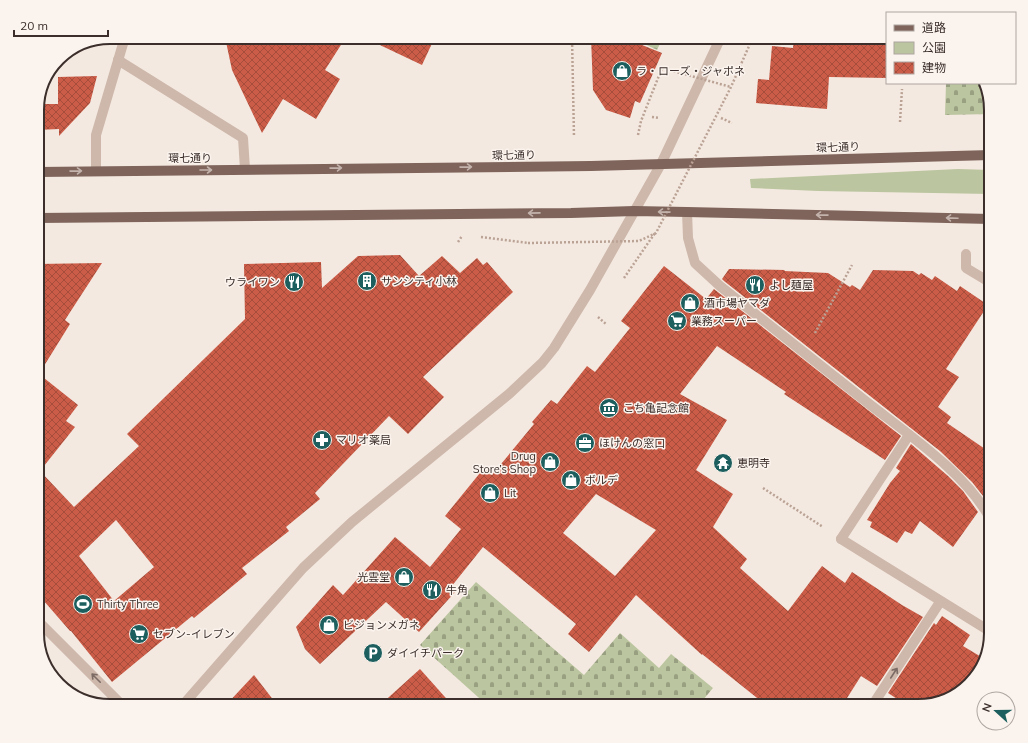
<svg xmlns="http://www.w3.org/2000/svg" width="1028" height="743" font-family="Mulish,'Noto Sans JP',sans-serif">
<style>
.green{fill:#bbc59f}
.forest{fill:url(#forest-crowns)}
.cemetery{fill:url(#cemetery-stones)}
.building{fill:url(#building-cross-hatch);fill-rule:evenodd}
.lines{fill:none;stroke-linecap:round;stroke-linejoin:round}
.path{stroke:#baa295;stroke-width:2.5;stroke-dasharray:2 2;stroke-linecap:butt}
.service{stroke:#ceb8ab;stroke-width:10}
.minor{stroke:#ceb8ab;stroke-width:10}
.tertiary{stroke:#ceb8ab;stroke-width:10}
.primary{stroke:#7e645b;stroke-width:10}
.path-bridge{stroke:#baa295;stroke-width:2.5;stroke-dasharray:2 2;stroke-linecap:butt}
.oneway{stroke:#c3b3ac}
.oneway2{stroke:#7d6c65}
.labels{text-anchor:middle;stroke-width:3;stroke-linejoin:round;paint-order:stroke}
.poi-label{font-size:11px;fill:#3b2e2b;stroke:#fbf4ee;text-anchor:start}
.street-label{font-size:11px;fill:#3b2e2b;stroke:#fbf4ee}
.rim{fill:none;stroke:#3b2e2b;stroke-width:2}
</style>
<defs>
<pattern id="forest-crowns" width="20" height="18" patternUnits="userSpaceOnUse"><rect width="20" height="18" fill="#bbc59f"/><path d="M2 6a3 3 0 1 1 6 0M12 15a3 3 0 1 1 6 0" fill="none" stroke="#99a082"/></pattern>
<pattern id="cemetery-stones" width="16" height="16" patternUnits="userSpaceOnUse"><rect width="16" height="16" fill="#bbc59f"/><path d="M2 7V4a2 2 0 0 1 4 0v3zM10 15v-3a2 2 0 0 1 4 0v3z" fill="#99a082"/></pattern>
<pattern id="building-cross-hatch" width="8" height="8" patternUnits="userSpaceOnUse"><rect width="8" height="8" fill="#cb5d48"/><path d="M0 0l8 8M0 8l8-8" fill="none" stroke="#a64d3c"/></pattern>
</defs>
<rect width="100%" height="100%" fill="#f4e9e0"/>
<polygon class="green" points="958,169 991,170 991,194 818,191 751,188 750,179"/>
<polygon class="forest" points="630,37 663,37 657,50"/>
<g class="cemetery">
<polygon points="946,83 985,83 991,114 945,115"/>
<polygon points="476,582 584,675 620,633 659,668 671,654 713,688 698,706 488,706 420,645"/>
</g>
<g class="building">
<polygon points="225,37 346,37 325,70 340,79 316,119 283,99 262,133 232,70"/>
<polygon points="363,37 435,37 422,65"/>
<polygon points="591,37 622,37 662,53 640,103 635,101 630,118 606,110 593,90"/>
<polygon points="794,37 887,37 887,78 829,77 827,109 756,103 758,79 769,80 772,46 793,48"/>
<polygon points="97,76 90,103 59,136 59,129 37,130 37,104 58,104 58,77"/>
<path d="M400,255L419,276L442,256L460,273L477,258L483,265L487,262L513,292L423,377L444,397L408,434L389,416L315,493L320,499L286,527L289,531L242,568L247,574L194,618L192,616L112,682L71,631H70L37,593V264L102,263L65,320L70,324L39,374L78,405L66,421L75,427L40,471L74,507L139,446L127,434L245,319L244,264L321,262L322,288L358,256ZM116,520L154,567L114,601L79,556Z"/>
<path d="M664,266L706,299L714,289L901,436L885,460L784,394L786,392L717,346L680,394L727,420L696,470L733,494L713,527L747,559L740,568L788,611L822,566L845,583L852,572L902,605L923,617L877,686L861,676L842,706H767L702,654V655L636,595L589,652L568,634L576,624L483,547L451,587L456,591L419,632L386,602L320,664L305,649L296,627L333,585L343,595L395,537L430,567L461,529L445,516L484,468L492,475L534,424L532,422L551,400L557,404L587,366L595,372L630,328L621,321ZM596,494L656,530L615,576L563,533Z"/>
<polygon points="729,269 785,270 784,271 828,273 850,287 852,285 860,290 873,270 913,271 919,275 921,273 932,280 935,276 957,291 960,286 988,305 946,369 959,377 938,407 951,417 947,423 991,453 991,495 987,501 972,482 940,451 724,281 722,279"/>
<polygon points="911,444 948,476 963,491 978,512 953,547 920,521 912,534 905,531 897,543 870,527 872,522 867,520 890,483 900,471 896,468"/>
<polygon points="942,616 970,635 963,646 983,658 976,677 951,698 918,706 908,706 888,693 934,623 936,625"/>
<polygon points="420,669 453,706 379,706"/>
<polygon points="254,675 278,706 225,706"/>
</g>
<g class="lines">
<g class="path">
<polyline points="572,37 574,137"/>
<polyline points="652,117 659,118"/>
<polyline points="721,118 732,123"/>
<polyline points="900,122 902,89"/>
<polyline points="638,135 641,121 662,68"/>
<polyline points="481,237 528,243"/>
<polyline points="458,242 462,236"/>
<polyline points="624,278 655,233"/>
<polyline points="598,317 606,324"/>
<polyline points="815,333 852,265"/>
<polyline points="763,488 823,527"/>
</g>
<g class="service">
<polyline points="118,60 243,138 245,169"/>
<polyline points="966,254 966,268 991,283"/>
<polyline points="841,539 909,435"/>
</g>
<g class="minor">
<polyline points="96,170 96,135 125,37"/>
<path d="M687,212L688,238L695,263L720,286C769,325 819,364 868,403C909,435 967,474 991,520"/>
<polyline points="841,539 991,632"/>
<polyline points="37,620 123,706"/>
<polyline points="872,706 940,602"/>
</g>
<polyline class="tertiary" points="182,706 303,568 352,522 509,394 542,363 554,348 590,290 661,164 721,37"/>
<g class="primary">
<polyline points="37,172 591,166 991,155"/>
<polyline points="37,218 571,213 634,211 687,212 991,219"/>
</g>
<g class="path-bridge">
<polyline points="662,68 731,87"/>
<polyline points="528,243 639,241 656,233 731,87 753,37"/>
</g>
</g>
<defs><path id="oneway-shaft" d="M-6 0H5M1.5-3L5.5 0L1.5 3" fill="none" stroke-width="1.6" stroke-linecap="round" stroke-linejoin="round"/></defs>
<g class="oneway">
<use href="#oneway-shaft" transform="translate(466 167) rotate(-1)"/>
<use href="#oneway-shaft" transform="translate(336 168) rotate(-1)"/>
<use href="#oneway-shaft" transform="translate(206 170)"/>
<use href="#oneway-shaft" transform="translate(76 171) rotate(-1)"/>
<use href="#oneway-shaft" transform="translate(664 212) rotate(-179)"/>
<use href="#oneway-shaft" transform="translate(534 213) rotate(179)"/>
<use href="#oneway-shaft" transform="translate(822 215) rotate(-179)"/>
<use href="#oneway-shaft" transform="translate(952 218) rotate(-178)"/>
</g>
<g class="oneway2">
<use href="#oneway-shaft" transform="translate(894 673) rotate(-57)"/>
<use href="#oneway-shaft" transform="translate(96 678) rotate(-135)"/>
</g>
<defs>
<symbol id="shop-disc" viewBox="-11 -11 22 22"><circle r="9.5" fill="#1d5f5e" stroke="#fbf4ee"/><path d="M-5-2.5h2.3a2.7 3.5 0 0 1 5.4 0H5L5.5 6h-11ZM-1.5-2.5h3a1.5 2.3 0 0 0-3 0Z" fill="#fff"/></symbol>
<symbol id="building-disc" viewBox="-11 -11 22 22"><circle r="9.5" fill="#1d5f5e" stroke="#fbf4ee"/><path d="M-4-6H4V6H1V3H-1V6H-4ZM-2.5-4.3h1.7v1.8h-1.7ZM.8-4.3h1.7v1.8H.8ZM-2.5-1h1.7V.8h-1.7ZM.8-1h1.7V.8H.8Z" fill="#fff"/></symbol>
<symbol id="restaurant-disc" viewBox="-11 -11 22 22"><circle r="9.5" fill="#1d5f5e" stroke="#fbf4ee"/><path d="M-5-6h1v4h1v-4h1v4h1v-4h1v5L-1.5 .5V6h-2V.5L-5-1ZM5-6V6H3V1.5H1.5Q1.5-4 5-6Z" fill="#fff"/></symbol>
<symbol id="supermarket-disc" viewBox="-11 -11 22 22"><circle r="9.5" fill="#1d5f5e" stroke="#fbf4ee"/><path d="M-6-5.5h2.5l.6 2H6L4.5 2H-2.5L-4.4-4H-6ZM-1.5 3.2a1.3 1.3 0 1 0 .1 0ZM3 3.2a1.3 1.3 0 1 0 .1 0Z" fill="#fff"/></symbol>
<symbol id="museum-disc" viewBox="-11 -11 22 22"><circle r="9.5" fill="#1d5f5e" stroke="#fbf4ee"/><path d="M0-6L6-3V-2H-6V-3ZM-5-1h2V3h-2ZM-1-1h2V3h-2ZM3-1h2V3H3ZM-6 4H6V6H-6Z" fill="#fff"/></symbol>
<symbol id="pharmacy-disc" viewBox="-11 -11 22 22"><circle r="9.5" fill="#1d5f5e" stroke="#fbf4ee"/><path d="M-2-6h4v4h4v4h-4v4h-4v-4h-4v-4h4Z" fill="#fff"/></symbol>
<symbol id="office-disc" viewBox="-11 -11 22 22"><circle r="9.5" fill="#1d5f5e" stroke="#fbf4ee"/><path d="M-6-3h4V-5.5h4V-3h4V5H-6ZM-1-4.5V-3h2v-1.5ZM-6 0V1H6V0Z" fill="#fff"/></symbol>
<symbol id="temple-disc" viewBox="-11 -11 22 22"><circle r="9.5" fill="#1d5f5e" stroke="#fbf4ee"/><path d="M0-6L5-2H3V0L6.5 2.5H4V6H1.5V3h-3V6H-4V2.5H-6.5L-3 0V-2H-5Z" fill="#fff"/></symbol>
<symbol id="stadium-disc" viewBox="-11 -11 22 22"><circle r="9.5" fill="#1d5f5e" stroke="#fbf4ee"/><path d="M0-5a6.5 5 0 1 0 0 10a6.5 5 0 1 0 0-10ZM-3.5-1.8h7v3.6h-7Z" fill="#fff"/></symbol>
<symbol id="parking-disc" viewBox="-11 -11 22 22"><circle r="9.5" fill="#1d5f5e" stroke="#fbf4ee"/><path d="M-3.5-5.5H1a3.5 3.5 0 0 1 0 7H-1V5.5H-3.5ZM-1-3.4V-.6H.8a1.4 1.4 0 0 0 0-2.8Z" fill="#fff"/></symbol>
</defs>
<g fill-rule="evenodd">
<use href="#shop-disc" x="611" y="60" width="22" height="22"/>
<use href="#building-disc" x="356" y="270" width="22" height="22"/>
<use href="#restaurant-disc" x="283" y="271" width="22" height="22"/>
<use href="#restaurant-disc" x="744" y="274" width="22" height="22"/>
<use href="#shop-disc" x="679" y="292" width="22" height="22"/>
<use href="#supermarket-disc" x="666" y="310" width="22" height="22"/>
<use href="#museum-disc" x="598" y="397" width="22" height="22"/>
<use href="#pharmacy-disc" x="311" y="429" width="22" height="22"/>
<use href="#office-disc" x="574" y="432" width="22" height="22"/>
<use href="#shop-disc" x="539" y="451" width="22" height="22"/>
<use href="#temple-disc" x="712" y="452" width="22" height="22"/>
<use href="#shop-disc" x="560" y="469" width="22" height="22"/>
<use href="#shop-disc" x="479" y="482" width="22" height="22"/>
<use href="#shop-disc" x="393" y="566" width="22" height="22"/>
<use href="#restaurant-disc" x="421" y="579" width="22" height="22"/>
<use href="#stadium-disc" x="72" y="593" width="22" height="22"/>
<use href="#shop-disc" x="318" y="614" width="22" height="22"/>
<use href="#supermarket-disc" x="128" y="623" width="22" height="22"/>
<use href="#parking-disc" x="362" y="642" width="22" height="22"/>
</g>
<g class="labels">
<g class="poi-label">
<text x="636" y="75">ラ・ローズ・ジャポネ</text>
<text x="381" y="285">サンシティ小林</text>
<text x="280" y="286" text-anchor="end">ウライワン</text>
<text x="769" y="289">よし麺屋</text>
<text x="704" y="307">酒市場ヤマダ</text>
<text x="691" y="325">業務スーパー</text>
<text x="623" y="412">こち亀記念館</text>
<text x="336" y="444">マリオ薬局</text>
<text x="599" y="447">ほけんの窓口</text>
<text x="536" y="460" text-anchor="end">Drug<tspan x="536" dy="13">Store’s Shop</tspan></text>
<text x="737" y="467">恵明寺</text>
<text x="585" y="484">ボルデ</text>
<text x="504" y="497">Lit</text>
<text x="390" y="581" text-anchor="end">光雲堂</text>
<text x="446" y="594">牛角</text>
<text x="97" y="608">Thirty Three</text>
<text x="343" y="629">ビジョンメガネ</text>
<text x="153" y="638">セブン-イレブン</text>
<text x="387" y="657">ダイイチパーク</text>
</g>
<g class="street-label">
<text transform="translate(838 147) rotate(-2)" y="4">環七通り</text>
<text transform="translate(514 155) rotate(-1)" y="4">環七通り</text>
<text x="190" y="162">環七通り</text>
</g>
</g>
<path d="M0 0H1028V743H0ZM110 44H918A66 66 0 0 1 984 110V633A66 66 0 0 1 918 699H110A66 66 0 0 1 44 633V110A66 66 0 0 1 110 44Z" fill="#fbf4ee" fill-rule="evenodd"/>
<path class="rim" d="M110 44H918A66 66 0 0 1 984 110V633A66 66 0 0 1 918 699H110A66 66 0 0 1 44 633V110A66 66 0 0 1 110 44Z"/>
<rect x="886" y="12" width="130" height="72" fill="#fbf4ee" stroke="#aea5a0"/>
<rect x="894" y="25" width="20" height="6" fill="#7e645b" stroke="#aea5a0"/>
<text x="922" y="32" font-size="12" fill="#3b2e2b">道路</text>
<rect x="894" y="42" width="20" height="12" fill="#bbc59f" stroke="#aea5a0"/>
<text x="922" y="52" font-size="12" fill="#3b2e2b">公園</text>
<rect x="894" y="62" width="20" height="12" fill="url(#building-cross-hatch)" stroke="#aea5a0"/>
<text x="922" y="72" font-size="12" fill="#3b2e2b">建物</text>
<g transform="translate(996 711) rotate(291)"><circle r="19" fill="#fbf4ee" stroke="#aea5a0"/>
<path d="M0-3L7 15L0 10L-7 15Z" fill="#1d5f5e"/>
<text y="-6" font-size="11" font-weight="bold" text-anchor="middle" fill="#3b2e2b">N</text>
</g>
<path d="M14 30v6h94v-6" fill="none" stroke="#3b2e2b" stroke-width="2"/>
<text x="20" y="30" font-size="12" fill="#3b2e2b" stroke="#fbf4ee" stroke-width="3" paint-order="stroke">20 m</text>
</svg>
